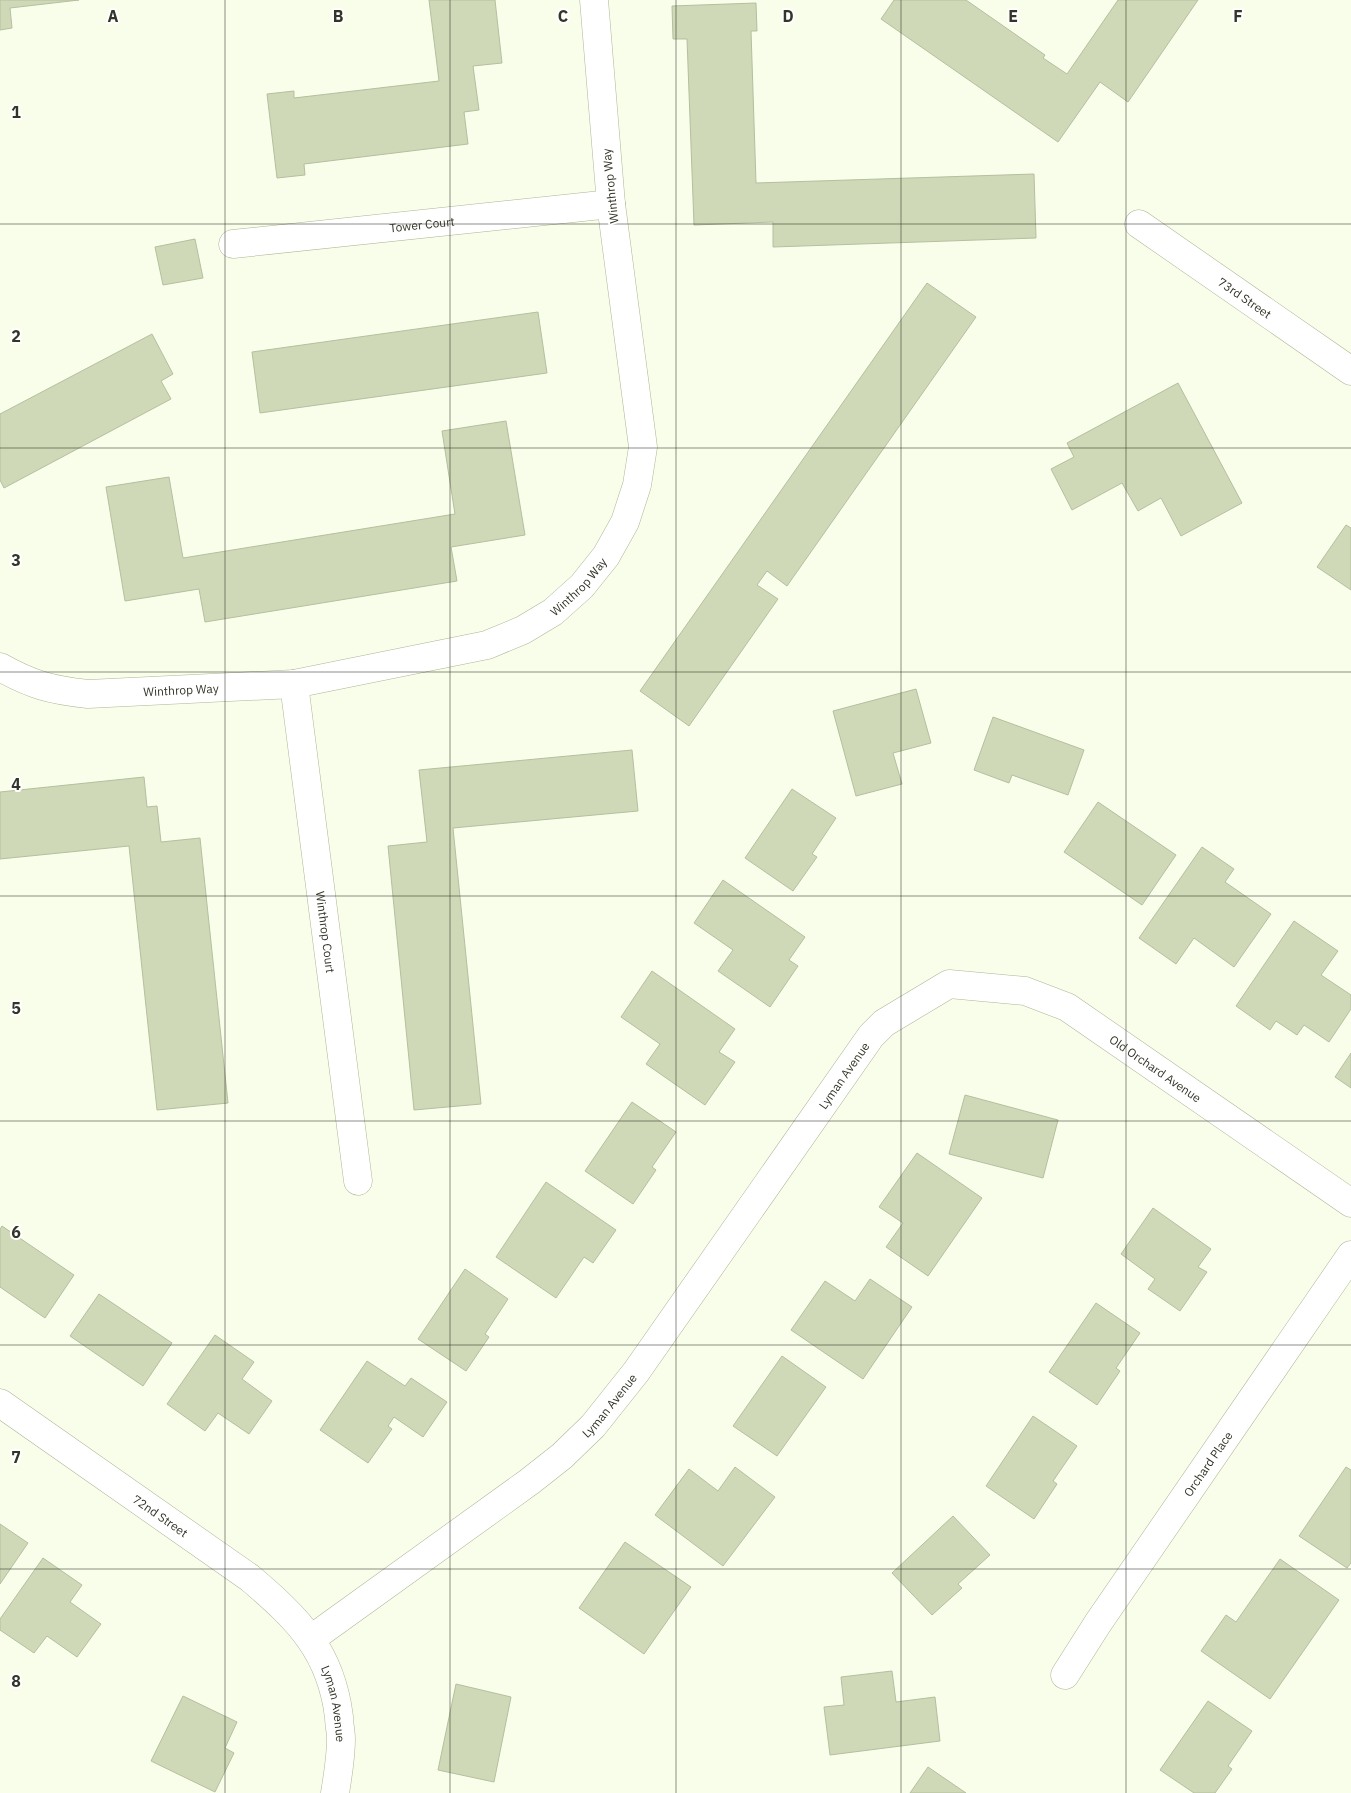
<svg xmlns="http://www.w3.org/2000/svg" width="1351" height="1793" viewBox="0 0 1351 1793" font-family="'IBM Plex Sans',sans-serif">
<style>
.building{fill:#cfd9b7;stroke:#b5bf9e}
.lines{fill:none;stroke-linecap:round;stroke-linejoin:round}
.street-casing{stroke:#adb695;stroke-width:29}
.street{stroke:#fff;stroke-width:28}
.grid{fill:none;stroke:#323528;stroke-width:1;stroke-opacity:0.55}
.labels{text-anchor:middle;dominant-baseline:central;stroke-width:4;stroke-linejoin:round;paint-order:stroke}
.street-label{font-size:12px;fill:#323528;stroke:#fff}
.grid-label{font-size:16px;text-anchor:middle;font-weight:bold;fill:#323528;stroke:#fff;stroke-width:4;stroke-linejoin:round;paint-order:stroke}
</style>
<rect width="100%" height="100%" fill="#f8feea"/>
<!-- building -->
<g class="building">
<path d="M0,0H79L10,8L12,28L0,30Z"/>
<path d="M429,0H495L502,63L473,66L479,110L464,112L468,144L304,164L305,175L277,178L267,94L294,91V98L439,81Z"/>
<path d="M894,0H966L1045,55L1043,58L1067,74L1118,0H1198L1128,102L1100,82L1058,142L881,19Z"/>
<path d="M756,3L757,31H751L756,183L1034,174L1036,238L773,247V222L694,225L687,39H673L672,6Z"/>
<path d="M195,239L203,278L163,285L155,247Z"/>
<path d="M927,283L976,317L787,586L767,571L757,585L778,599L689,726L640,691Z"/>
<path d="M538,312L547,373L260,413L252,352Z"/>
<path d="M152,334L173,374L161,381L171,399L4,488L0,480V414Z"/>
<path d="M1178,383L1242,503L1181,536L1161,498L1138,511L1122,483L1072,510L1051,469L1074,457L1067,443Z"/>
<path d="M506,421L525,535L451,547L457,581L205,622L199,589L125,601L106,487L169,477L183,558L455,514L442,431Z"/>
<path d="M1346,525L1351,528V590L1317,567Z"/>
<path d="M916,689L931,743L893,753L902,784L856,796L833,711Z"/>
<path d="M993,717L1084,750L1068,795L1012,775L1009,783L974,770Z"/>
<path d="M632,750L638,811L453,828L481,1104L414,1110L388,846L427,842L419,770Z"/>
<path d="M144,777L147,807L157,806L161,842L200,838L228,1103L157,1110L129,846L0,859V792Z"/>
<path d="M792,789L836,818L812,854L817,857L793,891L745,858Z"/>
<path d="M1098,802L1176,855L1142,905L1064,852Z"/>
<path d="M1202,847L1234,869L1225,882L1271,914L1234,967L1194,938L1176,964L1139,938Z"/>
<path d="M723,880L805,937L789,960L798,966L770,1007L718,971L733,950L694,923Z"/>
<path d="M1294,921L1338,951L1321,975L1351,995V1009L1329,1042L1304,1025L1297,1035L1276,1021L1270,1030L1236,1006Z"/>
<path d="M652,971L735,1029L719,1052L735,1062L705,1105L646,1064L660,1044L621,1017Z"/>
<path d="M1351,1053V1088L1335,1077Z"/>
<path d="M965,1095L1058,1120L1043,1178L949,1154Z"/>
<path d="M632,1102L676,1132L652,1167L656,1170L633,1204L585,1171Z"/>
<path d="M917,1153L982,1198L928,1276L886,1247L903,1223L879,1207Z"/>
<path d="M546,1182L616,1230L593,1263L584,1257L556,1298L496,1257Z"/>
<path d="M1153,1208L1211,1249L1198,1267L1207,1272L1180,1311L1148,1289L1155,1279L1121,1254Z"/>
<path d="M2,1226L74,1275L45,1318L0,1287V1229Z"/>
<path d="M465,1269L508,1299L485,1334L489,1337L466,1371L418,1339Z"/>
<path d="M870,1279L912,1307L863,1379L791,1330L825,1281L855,1301Z"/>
<path d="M99,1294L172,1343L143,1386L70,1336Z"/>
<path d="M1096,1303L1140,1333L1116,1368L1120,1371L1097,1405L1049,1372Z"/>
<path d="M215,1335L254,1362L242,1379L272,1401L249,1434L218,1413L205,1431L167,1404Z"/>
<path d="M782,1356L826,1387L777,1456L733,1426Z"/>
<path d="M367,1361L405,1386L411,1378L447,1402L423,1437L394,1417L388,1426L392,1429L368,1463L320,1430Z"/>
<path d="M1033,1416L1077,1446L1053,1481L1057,1484L1034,1519L986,1486Z"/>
<path d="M735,1467L775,1497L723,1566L655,1515L689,1469L718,1491Z"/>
<path d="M1346,1467L1351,1470V1563L1347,1568L1299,1536Z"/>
<path d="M953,1516L990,1555L958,1584L962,1588L932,1615L892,1573Z"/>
<path d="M0,1524L28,1543L0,1584Z"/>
<path d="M625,1542L691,1587L644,1654L579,1608Z"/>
<path d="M43,1558L82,1585L70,1602L101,1624L77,1657L47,1636L34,1653L0,1630V1619Z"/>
<path d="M1280,1559L1339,1600L1270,1699L1201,1651L1226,1615L1236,1622Z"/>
<path d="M892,1671L896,1702L935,1697L940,1741L830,1755L824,1707L844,1705L841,1677Z"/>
<path d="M456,1684L511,1697L494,1782L438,1770Z"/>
<path d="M183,1696L237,1722L225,1748L234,1753L215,1792L151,1761Z"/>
<path d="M1208,1701L1252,1731L1228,1766L1232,1769L1215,1793H1194L1160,1770Z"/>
<path d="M928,1767L966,1793H910Z"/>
</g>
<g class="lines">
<defs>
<g id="street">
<path id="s1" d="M1139,224L1351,371"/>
<path id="s2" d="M233,244L611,204"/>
<path id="s3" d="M0,667C32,685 51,690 88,694L294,684L487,645L523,630L553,612L582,586L606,556L625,522L637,485L643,447L611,204L594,0"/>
<path id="s4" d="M294,684L358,1181"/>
<path id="s5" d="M0,1403L250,1578C298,1619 331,1651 339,1717C339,1724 341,1732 341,1739C341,1757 338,1775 335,1793"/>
<path id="s6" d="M311,1639L529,1482L562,1456L593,1426L636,1372L871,1036L884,1023L949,984L1025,991L1067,1007L1351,1203"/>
<path id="s7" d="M1065,1675L1098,1623L1351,1255"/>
</g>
</defs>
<!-- street casing -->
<use href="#street" class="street-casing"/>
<!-- street -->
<use href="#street" class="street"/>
</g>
<!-- grid -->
<path class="grid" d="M225,0V1793M450,0V1793M676,0V1793M901,0V1793M1126,0V1793M0,224H1351M0,448H1351M0,672H1351M0,896H1351M0,1121H1351M0,1345H1351M0,1569H1351"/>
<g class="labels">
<!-- street labels -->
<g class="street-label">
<text transform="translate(610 186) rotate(-96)">Winthrop Way</text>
<text stroke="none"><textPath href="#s2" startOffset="190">Tower Court</textPath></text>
<text stroke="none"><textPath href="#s1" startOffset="129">73rd Street</textPath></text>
<text stroke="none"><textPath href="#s3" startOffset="606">Winthrop Way</textPath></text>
<text stroke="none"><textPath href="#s3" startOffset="186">Winthrop Way</textPath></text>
<text stroke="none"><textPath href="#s4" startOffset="250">Winthrop Court</textPath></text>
<text stroke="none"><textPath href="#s6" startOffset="1156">Old Orchard Avenue</textPath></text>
<text stroke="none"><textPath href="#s6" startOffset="785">Lyman Avenue</textPath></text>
<text stroke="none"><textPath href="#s6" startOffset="380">Lyman Avenue</textPath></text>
<text stroke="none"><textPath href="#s7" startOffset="255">Orchard Place</textPath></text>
<text stroke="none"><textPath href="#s5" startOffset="196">72nd Street</textPath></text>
<text stroke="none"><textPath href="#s5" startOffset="461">Lyman Avenue</textPath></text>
</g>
</g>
<g class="grid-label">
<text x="113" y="22">A</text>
<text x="338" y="22">B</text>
<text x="563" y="22">C</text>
<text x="788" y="22">D</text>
<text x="1013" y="22">E</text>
<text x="1238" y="22">F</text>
<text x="16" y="118">1</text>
<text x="16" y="342">2</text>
<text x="16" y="566">3</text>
<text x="16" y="790">4</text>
<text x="16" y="1014">5</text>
<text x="16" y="1238">6</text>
<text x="16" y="1463">7</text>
<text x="16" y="1687">8</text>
</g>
</svg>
